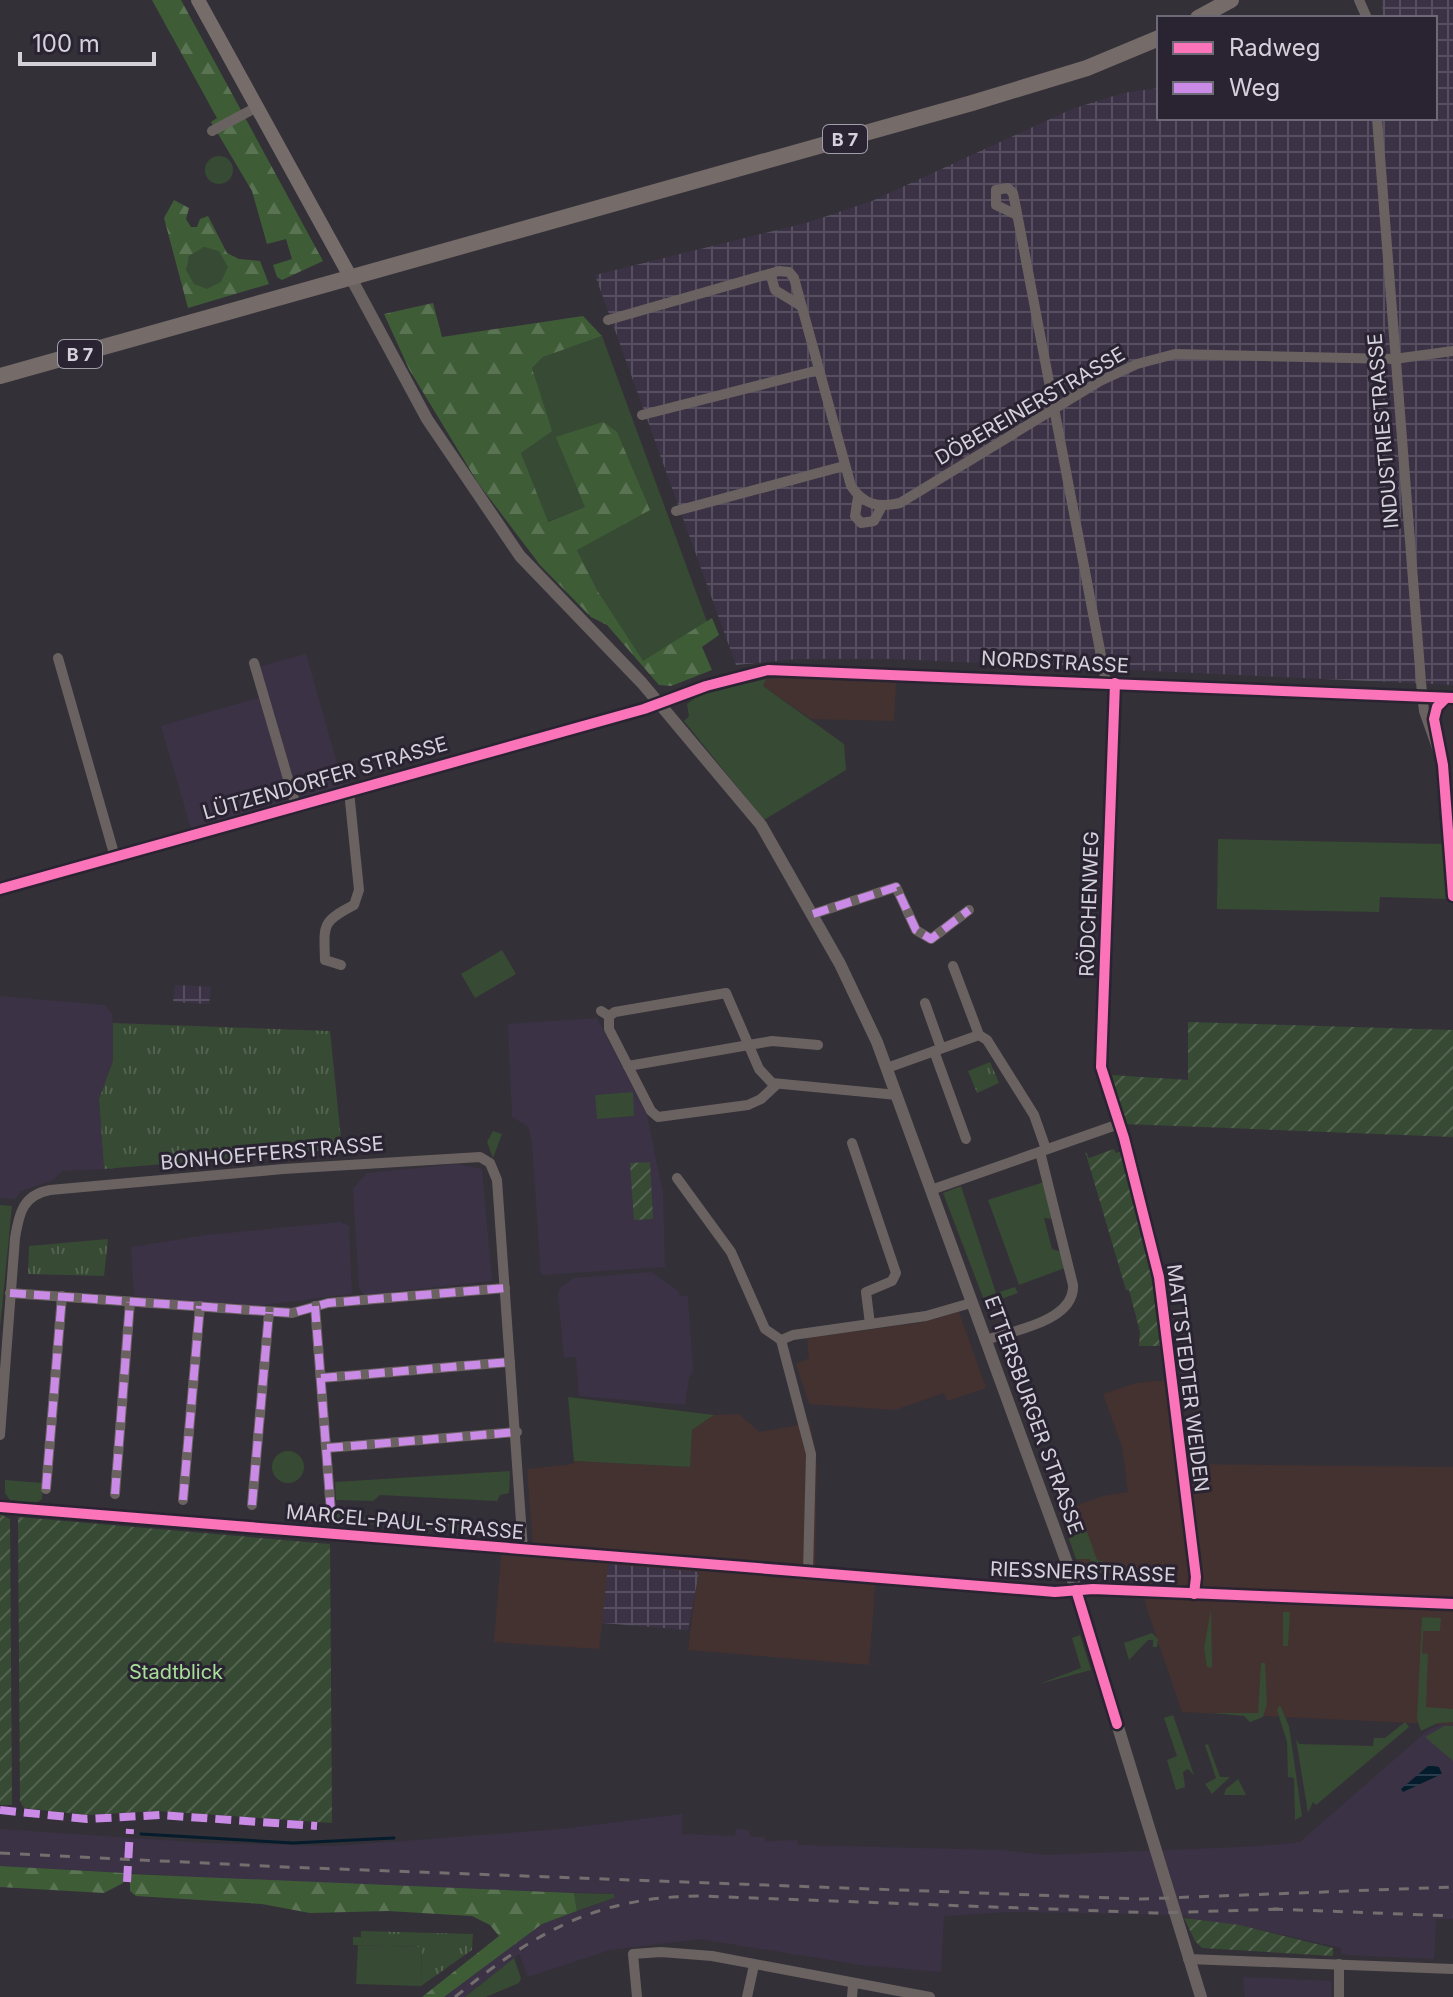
<svg xmlns="http://www.w3.org/2000/svg" width="1453" height="1997" viewBox="0 0 1453 1997" font-family="Inter,sans-serif">
<style>
.commercial{fill:#443230}
.industrial{fill:url(#industrial-grid)}
.built{fill:#3b3245}
.grass{fill:#374a33}
.forest{fill:url(#forest-firs);fill-rule:evenodd}
.park{fill:url(#park-tufts)}
.garden{fill:url(#garden-furrows)}
.water{fill:url(#water-rules)}
.lines{fill:none;stroke-linecap:round;stroke-linejoin:round}
.stream{stroke:#051c2d;stroke-width:3}
.minor{stroke:#6a6260;stroke-width:10}
.tertiary{stroke:#6a6260;stroke-width:12}
.secondary{stroke:#766d6a;stroke-width:14}
.primary{stroke:#756c69;stroke-width:16}
.rail{stroke:#746e6e;stroke-width:3;stroke-dasharray:10 10;stroke-linecap:butt}
.quiet{stroke:#ca8be6;stroke-width:8;stroke-dasharray:16 8;stroke-linecap:butt}
.cycleway-casing{stroke:#2a2332;stroke-width:15}
.cycleway{stroke:#fb73b8;stroke-width:10}
.labels{text-anchor:middle;dominant-baseline:central;stroke-width:6;stroke-linejoin:round;paint-order:stroke}
.shield{fill:#2a2332;stroke:#a29da8;stroke-width:2}
.shield-label{font-size:18px;font-weight:bold;fill:#d5d1db}
.street-label{font-size:20px;fill:#d5d1db;stroke:#2a2332}
.park-label{font-size:20px;fill:#a8e099;stroke:#2a2332}
</style>
<defs>
<pattern id="industrial-grid" width="8" height="8" patternUnits="userSpaceOnUse" patternTransform="scale(2)"><rect width="8" height="8" fill="#3b3245"/><path d="M0 4h8M4 0v8" fill="none" stroke="#564f5f"/></pattern>
<pattern id="forest-firs" width="22" height="20" patternUnits="userSpaceOnUse" patternTransform="scale(2)"><rect width="22" height="20" fill="#3e5d37"/><path d="M5 1l3.5 6h-7zM16 11l3.5 6h-7z" fill="#597353"/></pattern>
<pattern id="park-tufts" width="24" height="20" patternUnits="userSpaceOnUse" patternTransform="scale(2)"><rect width="24" height="20" fill="#374a33"/><path d="M3 7l-1-3M5 7V3M7 7l1-3M15 17l-1-3M17 17v-4M19 17l1-3" fill="none" stroke="#536350"/></pattern>
<pattern id="garden-furrows" width="10" height="10" patternUnits="userSpaceOnUse" patternTransform="scale(2)"><rect width="10" height="10" fill="#374a33"/><path d="M-1 1l2-2M0 10L10 0M9 11l2-2" fill="none" stroke="#536350"/></pattern>
<pattern id="water-rules" width="6" height="5" patternUnits="userSpaceOnUse" patternTransform="scale(2)"><rect width="6" height="5" fill="#051c2d"/><path d="M0 2.5h6" fill="none" stroke="#293c4b"/></pattern>
</defs>
<rect width="100%" height="100%" fill="#343038"/>
<!-- commercial -->
<g class="commercial">
<path d="M798,677L896,682L894,721L811,719L763,686L766,679Z"/>
<path d="M959,1312L986,1388L948,1401L944,1393L895,1410L809,1404L796,1364L809,1358L807,1338L919,1323Z"/>
<path d="M1166,1380L1178,1464L1453,1467V1725L1182,1712L1146,1606L1141,1575L1092,1573L1079,1566L1059,1512L1103,1496L1128,1492L1122,1447L1103,1394L1136,1383Z"/>
<path d="M739,1414L759,1432L810,1423L817,1465L815,1568L876,1576L869,1665L688,1650L698,1572L609,1565L599,1649L494,1642L502,1545L533,1547L527,1469L573,1464L574,1461L690,1467L692,1430L714,1415Z"/>
</g>
<!-- industrial -->
<g class="industrial">
<path d="M1382,0H1453V685L895,659H797L736,665L595,275L806,223L872,201L1072,109L1123,93L1159,88V118H1435V18H1383Z"/>
<path d="M175,985L211,987L209,1004L173,1002Z"/>
<path d="M608,1564L699,1572L688,1630L602,1623Z"/>
</g>
<!-- built -->
<g class="built">
<path d="M306,654L344,788L192,832L161,726L265,696L258,667Z"/>
<path d="M0,996L105,1005L112,1014L114,1033L113,1061L99,1099L104,1169L62,1171L53,1180L21,1191L15,1199L0,1198Z"/>
<path d="M597,1018L647,1115L663,1194L665,1267L541,1275L532,1143L528,1126L512,1117L508,1024Z"/>
<path d="M457,1164L482,1169L492,1281L364,1295L359,1287L353,1189L367,1173Z"/>
<path d="M340,1222L349,1226L352,1294L256,1306L134,1296L131,1247L207,1235Z"/>
<path d="M651,1272L678,1291L680,1296H688L693,1371L689,1377L685,1405L579,1396L576,1357H564L558,1295L560,1288L574,1278Z"/>
<path d="M1442,1724L1453,1725V1919H1436L1434,1959L1349,1955L1341,1954V1948L1240,1925L1200,1922L1183,1915L1010,1912L944,1916L941,1972L861,1965L699,1939L610,1950L528,1977L519,1954L465,1997H444L542,1924L614,1898V1894L319,1884L0,1866V1829L206,1843L334,1846L562,1829L682,1814V1834L735,1836L736,1829L749,1830L750,1837H764L766,1841L797,1840L798,1845L1001,1850L1047,1855L1264,1846L1300,1842L1427,1731Z"/>
<path d="M1243,1977L1331,1981V1997H1245Z"/>
</g>
<!-- grass -->
<g class="grass">
<circle cx="219" cy="170" r="14"/>
<circle cx="207" cy="268" r="21"/>
<path d="M602,336L707,622L643,662L597,590L577,550L585,507L547,522L521,453L551,431L532,368L543,357Z"/>
<path d="M766,679L763,686L844,744L846,770L764,820L684,721L689,716L687,704L699,695Z"/>
<path d="M1218,839L1443,844L1448,899L1380,897L1379,912L1217,909Z"/>
<path d="M502,950L516,974L475,998L461,974Z"/>
<path d="M633,1092L634,1116L597,1119L595,1095Z"/>
<path d="M493,1131L502,1134L493,1158L487,1142Z"/>
<path d="M1044,1182L1053,1219L1044,1218L1052,1249L1061,1252L1065,1268L1019,1285L988,1200Z"/>
<path d="M961,1186L996,1293L1015,1287L1018,1293L993,1302L991,1297L984,1300L943,1193Z"/>
<path d="M0,1205L12,1206L0,1328Z"/>
<path d="M568,1397L714,1415L692,1430L690,1467L574,1461Z"/>
<circle cx="288" cy="1467" r="16"/>
<path d="M510,1471L509,1493L500,1495L497,1501L380,1495L373,1501L336,1500L335,1482Z"/>
<path d="M5,1480L43,1483L42,1499L35,1504L10,1500L5,1493Z"/>
<path d="M346,1509V1516L498,1528L499,1521H503V1530L497,1534L339,1521L336,1515Z"/>
<path d="M1085,1526L1097,1560L1112,1564L1110,1573H1092L1090,1559H1076L1069,1539Z"/>
<path d="M1211,1609L1212,1660V1668L1207,1667L1204,1648Z"/>
<path d="M1283,1612H1290L1288,1646H1283Z"/>
<path d="M1422,1617L1441,1618L1440,1631H1423L1422,1653L1428,1654L1426,1707L1453,1709V1722L1438,1723L1421,1731L1417,1719Z"/>
<path d="M1152,1633L1158,1639L1157,1647H1153V1640H1148L1129,1660L1124,1643Z"/>
<path d="M1080,1635L1091,1670L1039,1684L1081,1668L1072,1638Z"/>
<path d="M1261,1663H1265L1267,1704L1263,1717L1250,1722L1244,1716L1212,1713H1258Z"/>
<path d="M1280,1705L1289,1726L1302,1816L1295,1820L1294,1778L1288,1777L1287,1742L1277,1710Z"/>
<path d="M1173,1715L1194,1775L1188,1769L1183,1772L1185,1787L1176,1790L1167,1760L1177,1756L1164,1718Z"/>
<path d="M1405,1722L1409,1727L1316,1805L1313,1802L1308,1813L1296,1739L1299,1744L1373,1746L1374,1738H1385Z"/>
<path d="M1444,1726H1453V1761L1425,1737Z"/>
<path d="M1208,1744L1220,1777H1230L1212,1794L1205,1784L1216,1778L1205,1745Z"/>
<path d="M1238,1779L1246,1795H1224L1226,1789Z"/>
<path d="M574,1893L614,1894V1898L577,1911Z"/>
<path d="M358,1945L422,1947L421,1986L356,1984Z"/>
<path d="M514,1958L521,1978L519,1983L486,1997H465Z"/>
</g>
<!-- forest -->
<g class="forest">
<path d="M152,0H181L323,261L282,280L277,277L273,265L292,259L286,239L267,244L252,191L211,122L217,118Z"/>
<path d="M174,200L189,208L186,219L191,227H197L200,219L208,216L227,253L239,259L260,261L269,284L188,308L164,218ZM204,247L219,251L228,267L221,282L207,289L194,284L186,270L189,256Z"/>
<path d="M433,303L442,337L583,316L602,336L543,357L532,368L552,431L521,453L548,522L585,507L556,437L603,422L617,432L650,510L577,550L597,590L643,661L712,618L719,635L702,647L712,670L671,686L659,685L607,625L591,617L540,565L478,483L409,369L384,314Z"/>
<path d="M0,1866L124,1873L123,1883L104,1893L0,1887Z"/>
<path d="M130,1874L574,1893L577,1911L542,1924L444,1997H422L499,1936L490,1925L472,1916L388,1911L310,1913L262,1904L136,1896L130,1891Z"/>
</g>
<!-- park -->
<g class="park">
<path d="M113,1023L330,1031L342,1149L104,1169L99,1099L113,1061Z"/>
<path d="M990,1062L999,1083L977,1093L968,1071Z"/>
<path d="M108,1239L104,1276L28,1274L29,1246Z"/>
<path d="M361,1931L473,1934L472,1950L421,1986L422,1947L353,1945V1937H361Z"/>
</g>
<!-- garden -->
<g class="garden">
<path d="M1188,1022L1453,1030V1137L1124,1124L1112,1075L1188,1080Z"/>
<path d="M1114,1149L1116,1153L1123,1151L1153,1274L1162,1346H1139L1140,1332L1129,1290H1126L1085,1151L1089,1158Z"/>
<path d="M650,1162L653,1219L634,1220L630,1163Z"/>
<path d="M0,1514L10,1519L12,1805H0Z"/>
<path d="M18,1517L330,1544L332,1823L159,1811L87,1815L24,1808L20,1801Z"/>
<path d="M1184,1918L1240,1925L1333,1948V1956L1202,1948L1195,1941Z"/>
</g>
<!-- water -->
<path class="water" d="M1429,1765L1439,1767L1442,1774L1403,1792L1401,1789Z"/>
<g class="lines">
<!-- stream -->
<path class="stream" d="M141,1834L293,1843L394,1838"/>
<!-- minor -->
<g class="minor">
<path d="M1359,0L1367,18"/>
<path d="M1377,118L1421,682L1424,711L1443,765L1453,896"/>
<path d="M212,131L257,107"/>
<path d="M1017,215L996,205V190L1008,188L1013,193L1016,208L1106,682"/>
<path d="M771,276L775,290L801,306"/>
<path d="M608,320L779,271L789,272L794,278L851,486C864,505 878,508 900,503L1100,381L1137,364L1175,354L1394,359L1453,351"/>
<path d="M642,415L819,370"/>
<path d="M858,497L855,516L861,523L874,521L882,506"/>
<path d="M676,511L844,466"/>
<path d="M58,658L115,857"/>
<path d="M254,663L296,806"/>
<path d="M1115,683L1101,1067L1124,1138L1159,1277L1196,1577L1194,1594"/>
<path d="M1435,731L1437,707L1446,698"/>
<path d="M0,889L644,709L706,686L768,670L1453,698"/>
<path d="M813,914L896,887L916,930L931,939L969,910"/>
<path d="M341,965L325,960C324,925 321,922 354,905L359,890L349,791"/>
<path d="M953,966L979,1035L987,1040L1034,1115L1046,1149"/>
<path d="M925,1003L941,1048"/>
<path d="M601,1011L609,1016L615,1012L726,993L759,1069L772,1083L897,1095"/>
<path d="M609,1016V1029L651,1111L658,1117L748,1105L761,1099L776,1085"/>
<path d="M934,1051L966,1139"/>
<path d="M628,1066L772,1041L818,1045"/>
<path d="M887,1068L979,1035"/>
<path d="M852,1143L896,1273L892,1281L866,1292L870,1324"/>
<path d="M677,1178L731,1252L765,1329L781,1340"/>
<path d="M931,1190L1119,1124"/>
<path d="M10,1293L292,1313L328,1303L505,1288"/>
<path d="M315,1306L331,1512"/>
<path d="M781,1340L811,1454L808,1572"/>
<path d="M781,1340L793,1335L926,1316L971,1303"/>
<path d="M985,1340C1013,1331 1075,1321 1073,1285L1040,1152"/>
<path d="M321,1378L510,1362"/>
<path d="M0,1435L15,1238C19,1213 23,1195 50,1190L283,1169L480,1157L490,1163L497,1180L523,1550"/>
<path d="M327,1448L517,1432"/>
<path d="M46,1489L62,1296"/>
<path d="M115,1494L130,1302"/>
<path d="M183,1500L200,1306"/>
<path d="M252,1505L269,1312"/>
<path d="M1188,1959L1453,1969"/>
<path d="M1339,1964V1997"/>
<path d="M637,1997L633,1954L661,1952L712,1956L930,1997"/>
<path d="M747,1997L754,1965"/>
<path d="M852,1997L853,1985"/>
</g>
<!-- tertiary -->
<g class="tertiary">
<path d="M351,278L427,419L520,556L642,683L761,825L840,964L877,1042L1071,1574L1201,1997"/>
<path d="M0,1507L1055,1592L1093,1589L1453,1604"/>
</g>
<!-- secondary -->
<path class="secondary" d="M198,0L351,278"/>
<!-- primary -->
<g class="primary">
<path d="M1198,18L1231,0"/>
<path d="M0,376L972,103L1087,68L1159,38"/>
</g>
<!-- rail -->
<g class="rail">
<path d="M0,1853L284,1867L1140,1899L1453,1887"/>
<path d="M1273,1909L1453,1916"/>
<path d="M455,1997C534,1933 595,1897 699,1896L1156,1913L1282,1909"/>
</g>
<!-- quiet -->
<g class="quiet">
<path d="M813,914L896,887L916,930L931,939L969,910"/>
<path d="M10,1293L292,1313L328,1303L505,1288"/>
<path d="M315,1306L331,1512"/>
<path d="M321,1378L510,1362"/>
<path d="M327,1448L517,1432"/>
<path d="M46,1489L62,1296"/>
<path d="M115,1494L130,1302"/>
<path d="M183,1500L200,1306"/>
<path d="M252,1505L269,1312"/>
<path d="M0,1810L87,1819L160,1815L317,1826"/>
<path d="M127,1882L130,1829"/>
</g>
<defs>
<g id="cycleway">
<path d="M1115,683L1101,1067L1124,1138L1159,1277L1196,1577L1194,1594"/>
<path d="M1446,698L1437,707L1434,719L1443,765L1453,896"/>
<path d="M0,889L644,709L706,686L768,670L1453,698"/>
<path d="M0,1507L1055,1592L1093,1589L1453,1604"/>
<path d="M1076,1590L1117,1724"/>
</g>
</defs>
<!-- cycleway casing -->
<use href="#cycleway" class="cycleway-casing"/>
<!-- cycleway -->
<use href="#cycleway" class="cycleway"/>
</g>
<g class="labels">
<!-- shield labels -->
<g class="shield">
<rect x="823" y="125" width="44" height="28" rx="6"/>
<rect x="58" y="340" width="44" height="28" rx="6"/>
</g>
<g class="shield-label">
<text x="845" y="139">B 7</text>
<text x="80" y="354">B 7</text>
</g>
<!-- street labels -->
<g class="street-label">
<text transform="translate(1030 406) rotate(-30)">DÖBEREINERSTRASSE</text>
<text transform="translate(1383 431) rotate(-95)">INDUSTRIESTRASSE</text>
<text transform="translate(1055 662) rotate(3)">NORDSTRASSE</text>
<text transform="translate(325 778) rotate(-16)">LÜTZENDORFER STRASSE</text>
<text transform="translate(1089 904) rotate(-88)">RÖDCHENWEG</text>
<text transform="translate(272 1153) rotate(-5)">BONHOEFFERSTRASSE</text>
<text transform="translate(1188 1378) rotate(83)">MATTSTEDTER WEIDEN</text>
<text transform="translate(1034 1415) rotate(70)">ETTERSBURGER STRASSE</text>
<text transform="translate(405 1522) rotate(5)">MARCEL-PAUL-STRASSE</text>
<text transform="translate(1083 1572) rotate(2)">RIESSNERSTRASSE</text>
</g>
<!-- park labels -->
<g class="park-label">
<text x="176" y="1672">Stadtblick</text>
</g>
</g>
<!-- legend -->
<rect x="1157" y="16" width="280" height="104" fill="#2a2332" stroke="#6e6976" stroke-width="2"/>
<rect x="1173" y="42" width="40" height="12" fill="#fb73b8" stroke="#6e6976" stroke-width="2"/>
<text x="1229" y="56" font-size="24" fill="#d5d1db">Radweg</text>
<rect x="1173" y="82" width="40" height="12" fill="#ca8be6" stroke="#6e6976" stroke-width="2"/>
<text x="1229" y="96" font-size="24" fill="#d5d1db">Weg</text>
<!-- scale -->
<path d="M20 52v12h134v-12" fill="none" stroke="#d5d1db" stroke-width="4"/>
<text x="32" y="52" font-size="24" fill="#d5d1db" stroke="#2a2332" stroke-width="6" paint-order="stroke">100 m</text>
</svg>
